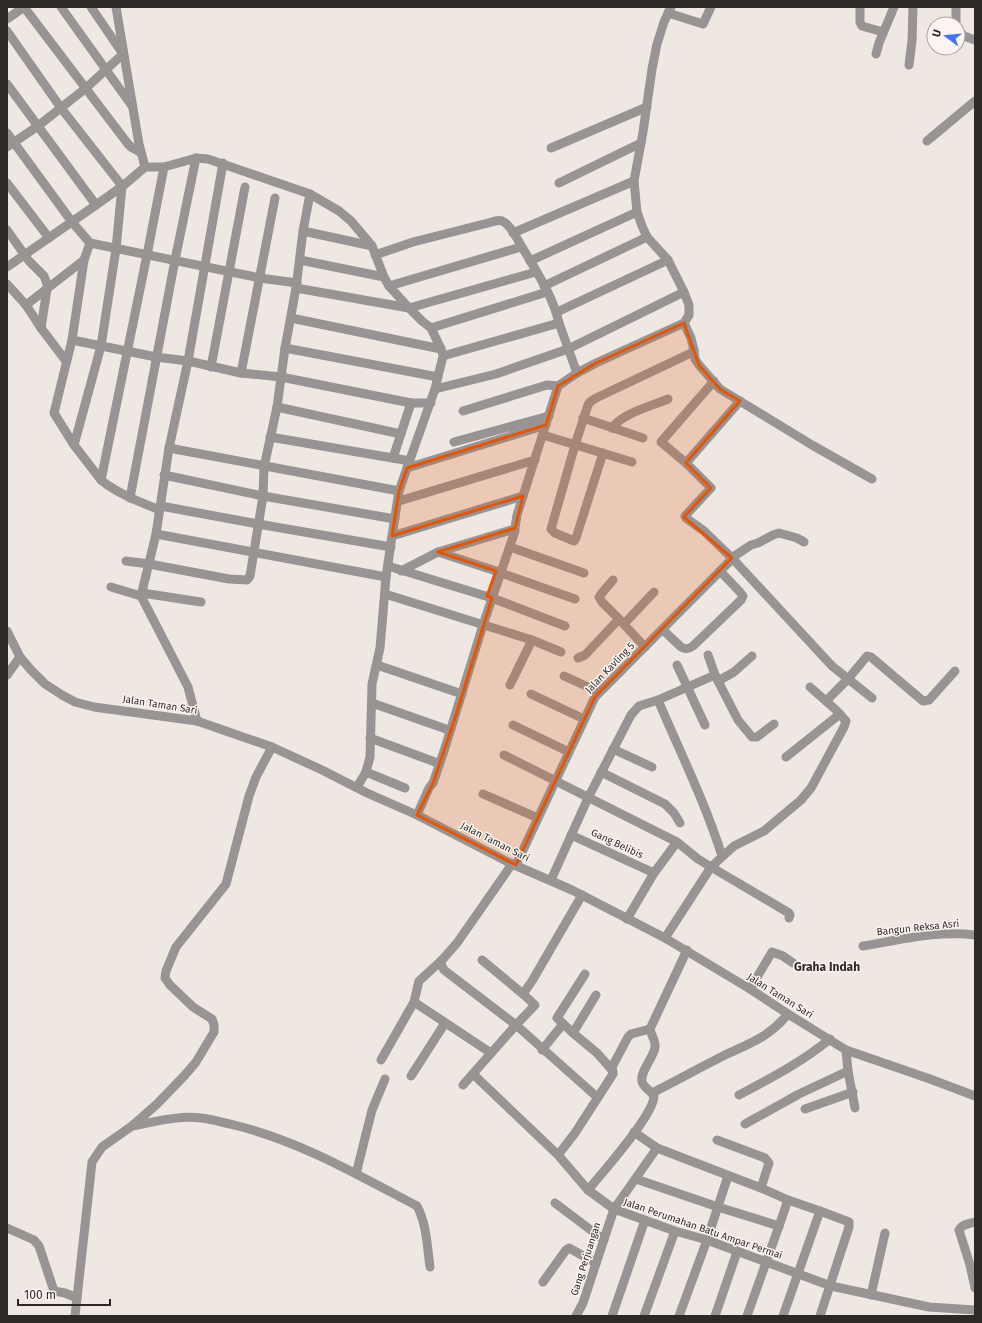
<svg xmlns="http://www.w3.org/2000/svg" width="982" height="1323" viewBox="0 0 982 1323" font-family="'Fira Sans',sans-serif">
<style>
.lines{fill:none;stroke-linecap:round;stroke-linejoin:round}
.minor{stroke:#989493;stroke-width:9}
.marked{fill:#df570d;fill-opacity:0.2;stroke:#df570d;stroke-width:3;stroke-linejoin:round}
.labels{text-anchor:middle;dominant-baseline:central;stroke-width:3;stroke-linejoin:round;paint-order:stroke}
.street-label{font-size:10px;fill:#2c2927;stroke:#fcf4f0}
.quarter-label{font-size:12px;font-weight:bold;fill:#2c2927;stroke:#fcf4f0}
</style>
<rect width="100%" height="100%" fill="#efe7e2"/>
<g class="lines">
<!-- minor -->
<g class="minor">
<path d="M24,7L128,144L131,147L140,152"/>
<path d="M61,7L132,106"/>
<path d="M116,7L139,144L145,167"/>
<path d="M860,7V22L862,26L883,32"/>
<path d="M956,7V24"/>
<path d="M668,13L703,24L711,7"/>
<path d="M7,19L24,7"/>
<path d="M958,30L964,36L975,40"/>
<path d="M7,31L61,108L122,186L116,249L101,346L74,445"/>
<path d="M876,54L879,43L894,7"/>
<path d="M909,65L912,41L913,7"/>
<path d="M7,84L96,205"/>
<path d="M7,133L72,222L90,243L260,278L297,283"/>
<path d="M927,141L975,101"/>
<path d="M7,147L38,126L86,88L123,54L91,7"/>
<path d="M551,148L647,107"/>
<path d="M223,163L188,361L241,373L281,377L411,403H431"/>
<path d="M7,183L49,238"/>
<path d="M559,183L641,143"/>
<path d="M7,230L29,261L44,276L47,284V289L41,328"/>
<path d="M303,231L372,246"/>
<path d="M513,233L634,181"/>
<path d="M90,243L84,260L72,340L54,413L74,445L101,480"/>
<path d="M375,255L413,242L492,222C496,221 500,219 504,222C512,227 517,239 522,247C536,271 553,296 559,323"/>
<path d="M300,260L384,277"/>
<path d="M530,261L637,212"/>
<path d="M7,267L96,205L124,185L145,167H164L196,158L208,159L310,194L339,211L351,221L372,246L384,277L389,286L409,308L422,321L431,328L441,349"/>
<path d="M7,284L26,305L41,328L66,361"/>
<path d="M389,286L521,247"/>
<path d="M544,286L647,237"/>
<path d="M296,288L409,308L536,272"/>
<path d="M26,305L84,260"/>
<path d="M557,312L668,260"/>
<path d="M291,318L441,349L442,352"/>
<path d="M431,328L547,292"/>
<path d="M72,340L156,357L188,361L169,448L156,534L141,596L188,687L197,721"/>
<path d="M285,348L438,377"/>
<path d="M694,350L695,359L699,365L720,389L812,445L872,479"/>
<path d="M211,367L245,187"/>
<path d="M241,373L275,198"/>
<path d="M714,381L661,442L686,463L740,401"/>
<path d="M435,389L496,374L568,349L684,292"/>
<path d="M277,407L401,434"/>
<path d="M463,411L547,385L558,386"/>
<path d="M583,418L643,438"/>
<path d="M612,428C623,413 651,406 668,399"/>
<path d="M543,435L632,462"/>
<path d="M270,437L410,461"/>
<path d="M454,442L549,416"/>
<path d="M169,448L399,491"/>
<path d="M603,453L576,538L574,541L555,533L551,529L575,445L588,405L590,402L596,398L691,353L694,350L691,338L684,323"/>
<path d="M393,458L411,403"/>
<path d="M686,463L711,488L685,516L686,518L704,531L732,558L832,666L872,698"/>
<path d="M407,468L435,389L443,356L559,323L577,373"/>
<path d="M164,475L263,496L395,519"/>
<path d="M130,498L175,260L196,158"/>
<path d="M399,501L535,460"/>
<path d="M161,506L258,524L391,547"/>
<path d="M160,510C140,502 118,494 101,480L147,255L164,167"/>
<path d="M156,534L386,577"/>
<path d="M392,536L523,496"/>
<path d="M510,547L584,573"/>
<path d="M438,552L496,571"/>
<path d="M126,561L149,564L229,579L247,580L250,576L263,496L264,467L277,407L285,348L296,288L303,231L310,194"/>
<path d="M388,566L492,598L565,626"/>
<path d="M401,571L438,552L511,530L515,531"/>
<path d="M501,573L575,599"/>
<path d="M613,580L602,593L599,597L602,602L619,619"/>
<path d="M111,587L141,596"/>
<path d="M142,593L201,602"/>
<path d="M385,594L532,640L561,652"/>
<path d="M624,624L654,592"/>
<path d="M663,630L681,647C686,650 689,649 693,646L741,600L743,596L739,591L720,571"/>
<path d="M7,631L20,657L31,670L45,684L62,695L75,702L94,707L197,721L272,747L322,770L367,793L417,815L512,864L572,890L665,938L750,989L788,1014L846,1050L930,1079L975,1096"/>
<path d="M708,655L715,675"/>
<path d="M578,658L585,655L619,619L645,647"/>
<path d="M377,665L462,694"/>
<path d="M677,665L705,725"/>
<path d="M7,675L20,657"/>
<path d="M564,676L599,692"/>
<path d="M718,681L738,720L752,737H757L774,724"/>
<path d="M510,685L532,640"/>
<path d="M531,694L584,719"/>
<path d="M658,700L715,675L718,681L734,672L752,656"/>
<path d="M826,701L848,679L867,656L871,657L923,701L929,700L955,671"/>
<path d="M372,703L446,729"/>
<path d="M513,725L569,752"/>
<path d="M370,738L435,762"/>
<path d="M613,749L652,767"/>
<path d="M504,755L677,842L698,859L711,867L789,913L790,915L789,918"/>
<path d="M786,757L840,714"/>
<path d="M366,772L405,788"/>
<path d="M601,772L665,804L674,813L680,823"/>
<path d="M357,787L366,772L370,757L372,684L380,648L386,577L392,536L399,491L407,468L546,425"/>
<path d="M483,794L538,818"/>
<path d="M417,815L429,788L433,783L444,751L483,625L514,534L517,515L558,386L577,373L596,363L684,323L689,315V305L684,292L668,260L647,237L642,226L637,212L634,181L643,132L652,69L657,44L664,22L671,7"/>
<path d="M571,835L654,873"/>
<path d="M512,864L457,943L442,960L441,964L444,970L516,1025L535,1005L523,994L532,981L582,895"/>
<path d="M516,865L595,697L736,555L751,545L758,543L773,535L779,533L797,538L804,542"/>
<path d="M551,880L588,798L631,715L639,706L658,700C680,752 705,802 722,856"/>
<path d="M627,919L654,873L677,842"/>
<path d="M665,938L711,867L734,846L764,831L801,800L811,788L844,727L846,721L836,710L810,687"/>
<path d="M863,946C899,940 939,930 975,935"/>
<path d="M482,960L523,994"/>
<path d="M750,989L772,952L783,956L793,963"/>
<path d="M414,1002L491,1053"/>
<path d="M573,1033L596,995"/>
<path d="M542,1050L563,1024"/>
<path d="M846,1050L848,1071L855,1108"/>
<path d="M381,1060L414,1002L419,981L442,960"/>
<path d="M611,1069L628,1037L631,1034L650,1029"/>
<path d="M473,1074L558,1155L588,1190L614,1209L675,1231L707,1240L831,1286L929,1307L975,1310"/>
<path d="M411,1076L445,1023"/>
<path d="M463,1085L516,1025L597,1097"/>
<path d="M652,1093C676,1081 699,1068 723,1056C750,1043 768,1038 788,1014"/>
<path d="M739,1095C771,1078 802,1062 830,1039"/>
<path d="M805,1109L853,1092"/>
<path d="M745,1124L799,1094L848,1071"/>
<path d="M132,1126C154,1122 179,1115 201,1118C212,1119 223,1123 234,1125C300,1141 358,1175 417,1206C427,1225 427,1246 430,1267"/>
<path d="M634,1132L657,1148L761,1188L788,1200L820,1211L849,1222V1227L820,1316"/>
<path d="M717,1140L765,1158L769,1163L761,1188"/>
<path d="M558,1155L575,1133L613,1074V1071L597,1053L573,1033L557,1018L585,974"/>
<path d="M356,1174L372,1110L385,1079"/>
<path d="M636,1179L718,1207L779,1226L747,1316"/>
<path d="M588,1190C602,1173 654,1115 654,1096C651,1091 646,1089 643,1084C637,1074 654,1058 655,1047C656,1041 651,1035 650,1029L687,950"/>
<path d="M555,1203L604,1240"/>
<path d="M975,1222C969,1224 962,1224 959,1230L970,1265L975,1288"/>
<path d="M779,1226L788,1200"/>
<path d="M7,1228L34,1240L39,1246L54,1291L65,1293L77,1298"/>
<path d="M543,1282L566,1250L569,1248L596,1263"/>
<path d="M871,1295L885,1233"/>
<path d="M75,1316L92,1162L102,1147L132,1126L157,1104L185,1075L196,1062L214,1032V1025L212,1019L193,1007L170,985L165,978L166,971L176,947L226,884L249,796L256,777L272,747"/>
<path d="M576,1316L583,1303L614,1209L657,1148"/>
<path d="M612,1316L645,1220"/>
<path d="M644,1316L675,1231"/>
<path d="M679,1316L707,1240L728,1176"/>
<path d="M715,1316L737,1252"/>
<path d="M783,1316L820,1211"/>
</g>
</g>
<!-- marked area -->
<path class="marked" d="M684,323L699,365L720,389L740,401L686,463L711,488L684,517L732,558L595,697L516,865L417,815L433,783L456,715L492,598L487,596L496,571L438,552L515,528L523,496L392,536L399,491L407,468L546,425L558,386L596,363Z"/>
<g class="labels">
<!-- street labels -->
<g class="street-label">
<text transform="translate(610 668) rotate(-46)">Jalan Kavling 5</text>
<text transform="translate(160 705) rotate(9)">Jalan Taman Sari</text>
<text transform="translate(495 842) rotate(27)">Jalan Taman Sari</text>
<text transform="translate(617 844) rotate(25)">Gang Belibis</text>
<text transform="translate(918 928) rotate(-6)">Bangun Reksa Asri</text>
<text transform="translate(780 996) rotate(32)">Jalan Taman Sari</text>
<text transform="translate(703 1229) rotate(19)">Jalan Perumahan Batu Ampar Permai</text>
<text transform="translate(586 1259) rotate(-72)">Gang Perjuangan</text>
</g>
<!-- quarter labels -->
<g class="quarter-label">
<text x="827" y="967">Graha Indah</text>
</g>
</g>
<!-- border -->
<rect width="982" height="1323" fill="none" stroke="#2c2927" stroke-width="16"/>
<!-- north arrow -->
<g transform="translate(946 36) rotate(286)"><circle r="19" fill="#fcf4f0" stroke="#a9a3a0"/>
<path d="M0-3L7 15L0 10L-7 15Z" fill="#4375e6"/>
<text y="-6" font-size="11" font-weight="bold" text-anchor="middle" fill="#2c2927">U</text>
</g>
<!-- scale -->
<path d="M18 1299v6h92v-6" fill="none" stroke="#2c2927" stroke-width="2"/>
<text x="24" y="1299" font-size="12" fill="#2c2927" stroke="#fcf4f0" stroke-width="3" paint-order="stroke">100 m</text>
</svg>
